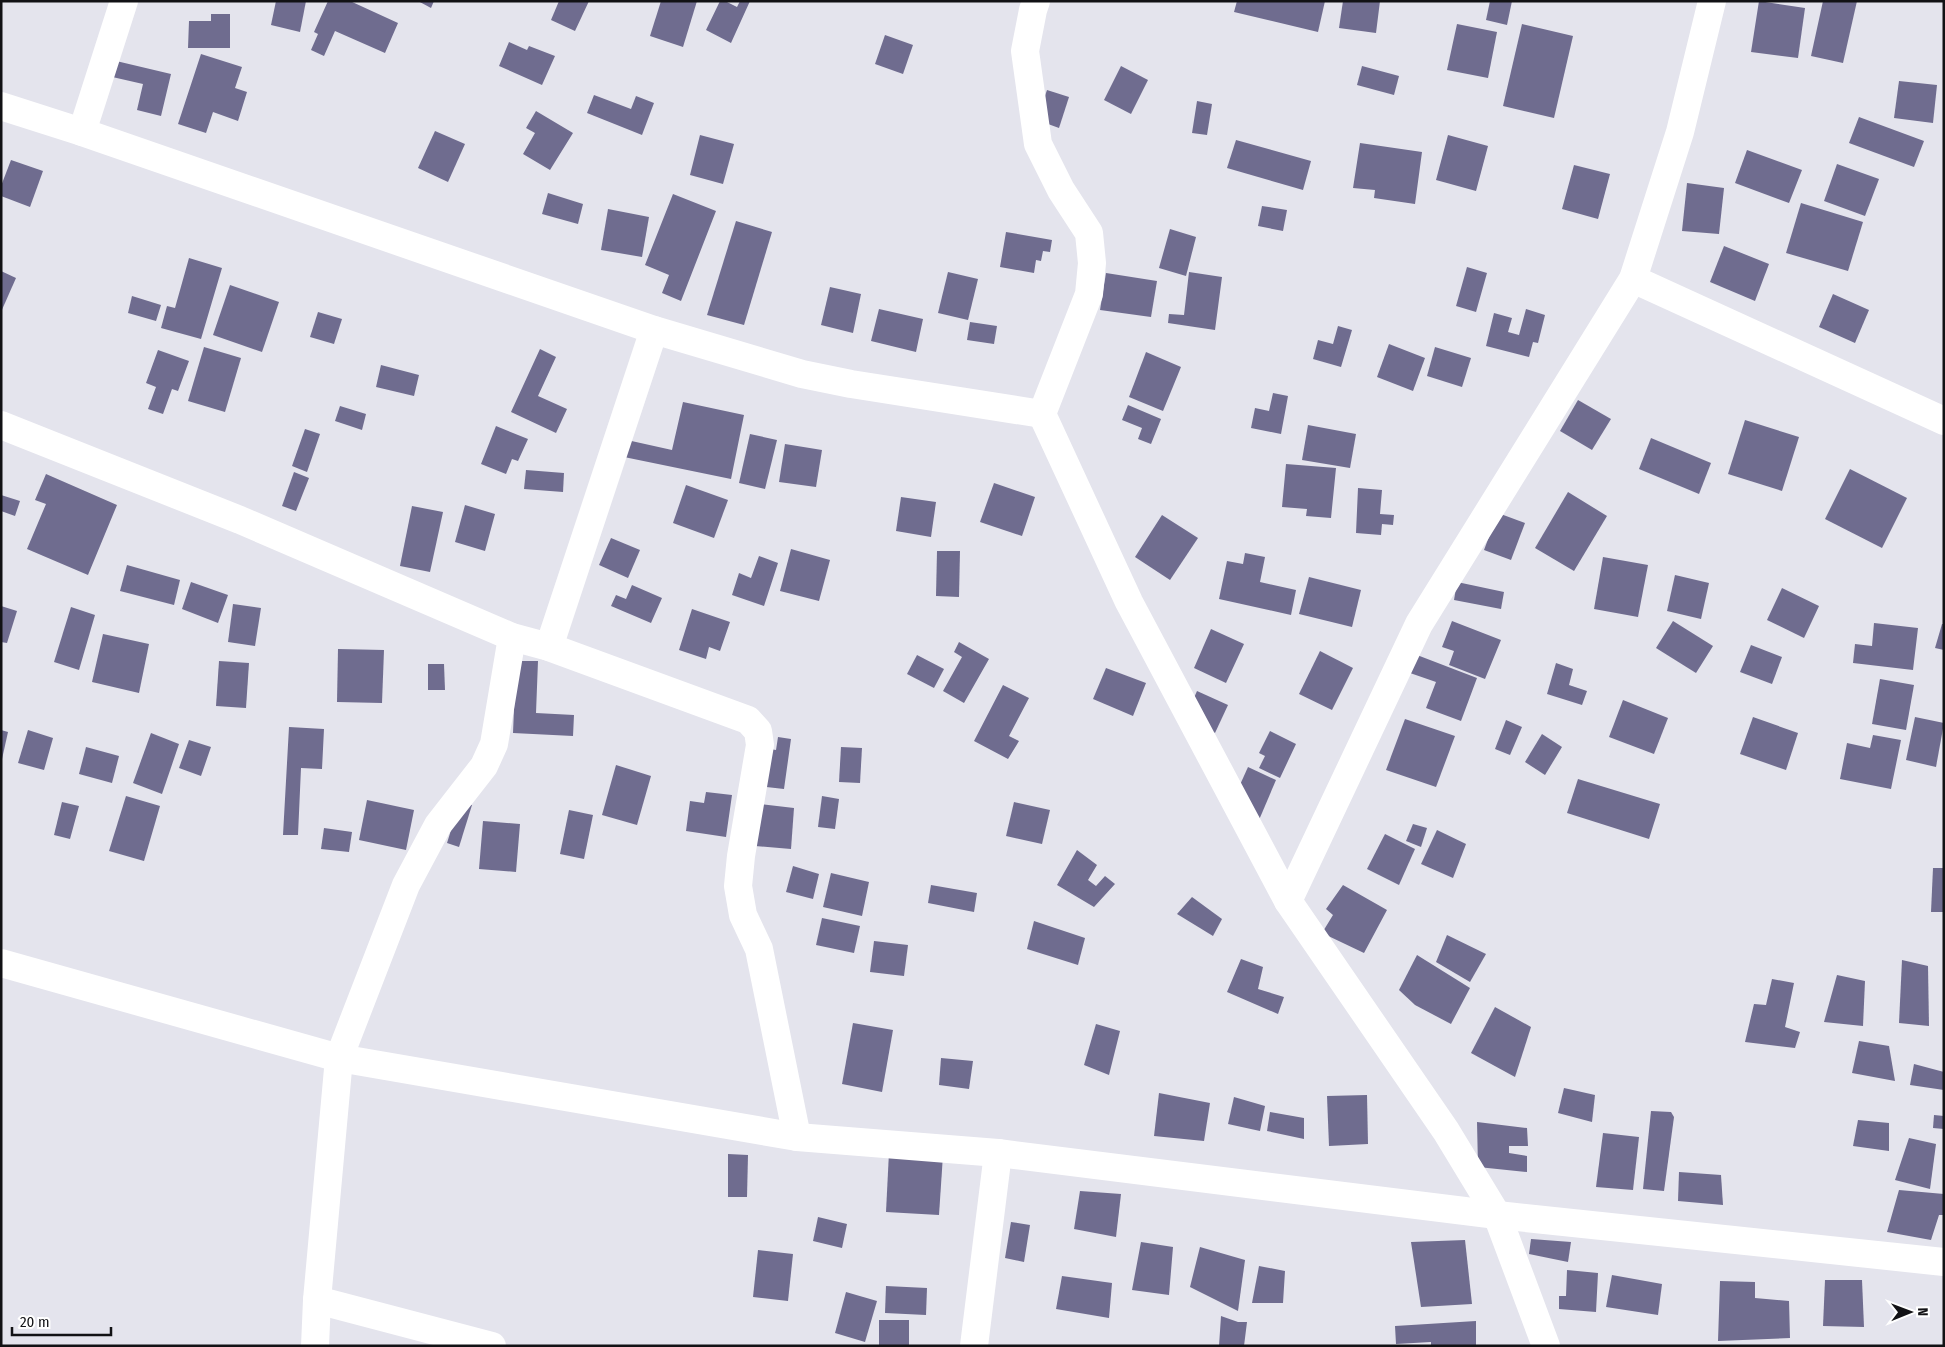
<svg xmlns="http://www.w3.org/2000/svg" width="1945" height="1347" viewBox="0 0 1945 1347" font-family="'Fira Sans Condensed',sans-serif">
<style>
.building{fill:#6f6c8f}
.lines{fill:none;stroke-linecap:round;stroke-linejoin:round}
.street{stroke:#fff;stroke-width:28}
</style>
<rect width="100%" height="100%" fill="#e4e4ed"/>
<!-- building -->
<g class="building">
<path d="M276,1H306L300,32L271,25Z"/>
<path d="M328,1H350L398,23L385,53L335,31L324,56L311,50L318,34L314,32Z"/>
<path d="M418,1H434L431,8Z"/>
<path d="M559,1H589L575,31L551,20Z"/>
<path d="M661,1H697L683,47L650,36Z"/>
<path d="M720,1H725L737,7L740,1H750L731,43L706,30Z"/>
<path d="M1237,1H1325L1318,32L1234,12Z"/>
<path d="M1343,1H1380L1376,33L1339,28Z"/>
<path d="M1490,1H1512L1507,25L1486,20Z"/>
<path d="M1759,1L1805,8L1798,58L1751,52Z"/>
<path d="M1823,1H1857L1843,63L1811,56Z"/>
<path d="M211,14H230V48H188L189,21H211Z"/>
<path d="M1457,24L1497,32L1488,78L1447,70Z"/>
<path d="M1522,24L1573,36L1554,118L1503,106Z"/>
<path d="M885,35L913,45L903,74L875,64Z"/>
<path d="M509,42L527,50L529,46L555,56L542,85L499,66Z"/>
<path d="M201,54L242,67L235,88L247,92L238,121L213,112L206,133L178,124Z"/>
<path d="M112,60L171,74L161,116L137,110L143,84L108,76Z"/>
<path d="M1121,66L1148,80L1131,114L1104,100Z"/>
<path d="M1362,66L1399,76L1394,95L1357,85Z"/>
<path d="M1899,81L1937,85L1933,123L1894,118Z"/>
<path d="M1047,90L1069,97L1059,128L1037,120Z"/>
<path d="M594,95L631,109L636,96L654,103L642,135L587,113Z"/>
<path d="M1197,101L1212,104L1207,135L1192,133Z"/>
<path d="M536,111L573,133L550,170L523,154L535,133L526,128Z"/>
<path d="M1859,117L1924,141L1914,167L1849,143Z"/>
<path d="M435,131L465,144L448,182L418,168Z"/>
<path d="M700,135L734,144L723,184L690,175Z"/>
<path d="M1448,135L1488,146L1476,191L1436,180Z"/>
<path d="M1236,140L1311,161L1303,190L1227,168Z"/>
<path d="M1360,143L1422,152L1415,204L1374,198L1375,190L1353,188Z"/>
<path d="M1747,150L1802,170L1789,203L1735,183Z"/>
<path d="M11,160L43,171L30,207L1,196V186Z"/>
<path d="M1837,164L1879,179L1865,216L1824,201Z"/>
<path d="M1574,165L1610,174L1598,219L1562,209Z"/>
<path d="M1687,183L1724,188L1719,234L1682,231Z"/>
<path d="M548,193L583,204L578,224L542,214Z"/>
<path d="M673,194L716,211L681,301L662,293L669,275L645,265Z"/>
<path d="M1801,203L1863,222L1848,271L1786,253Z"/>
<path d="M1262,206L1287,210L1283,231L1258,226Z"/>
<path d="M608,209L649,217L642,257L601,250Z"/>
<path d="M736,221L772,232L744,325L707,315Z"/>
<path d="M1170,229L1196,237L1186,276L1159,268Z"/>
<path d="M1006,232L1052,240L1050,252L1043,251L1041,261L1036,260L1034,273L1000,267Z"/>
<path d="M1724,246L1769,264L1755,301L1710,282Z"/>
<path d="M189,258L222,268L201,339L161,328L167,306L175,308Z"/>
<path d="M1467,267L1487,273L1476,312L1456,306Z"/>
<path d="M1,271L16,278L1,312Z"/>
<path d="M948,272L978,279L968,320L938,313Z"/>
<path d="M1189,272L1222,277L1215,330L1168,323L1169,314L1184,315Z"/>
<path d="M1106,273L1157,281L1151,317L1100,310Z"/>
<path d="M230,285L279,302L262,352L213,335Z"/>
<path d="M830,287L861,294L853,333L821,325Z"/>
<path d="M1833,294L1869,310L1855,343L1819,327Z"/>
<path d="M132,296L161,305L156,321L128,313Z"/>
<path d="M879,309L923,319L916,352L871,341Z"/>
<path d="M1526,309L1545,315L1538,343L1533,342L1529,357L1486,346L1494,313L1512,318L1508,332L1519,335Z"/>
<path d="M318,312L342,319L334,344L310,337Z"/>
<path d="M970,322L997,326L994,344L967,340Z"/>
<path d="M1338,326L1352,330L1341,367L1313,359L1318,340L1333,344Z"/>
<path d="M1389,344L1425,358L1413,391L1377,377Z"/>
<path d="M204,347L241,358L225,412L188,401Z"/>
<path d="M1435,347L1471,358L1462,387L1427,376Z"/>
<path d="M540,349L556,357L538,396L567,409L556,433L511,412Z"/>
<path d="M158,350L189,361L178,391L172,389L163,414L148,409L156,387L146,383Z"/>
<path d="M1146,352L1181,367L1163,411L1129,397Z"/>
<path d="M381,365L419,375L414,396L376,387Z"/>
<path d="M1273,393L1288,396L1281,434L1251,428L1255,408L1269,411Z"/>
<path d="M1578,400L1611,419L1592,450L1560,431Z"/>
<path d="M683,402L744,415L731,479L624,457L627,440L672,450Z"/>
<path d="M1128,405L1161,419L1151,444L1138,439L1142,428L1122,420Z"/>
<path d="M340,406L366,414L362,430L335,421Z"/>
<path d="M1745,420L1799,437L1782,491L1728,474Z"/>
<path d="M1308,425L1356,434L1350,468L1302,460Z"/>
<path d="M496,426L528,439L518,461L512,459L506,474L481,464Z"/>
<path d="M305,429L320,434L307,472L292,466Z"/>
<path d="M750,434L777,440L765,489L739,483Z"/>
<path d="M1651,438L1711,463L1699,494L1639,469Z"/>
<path d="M785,444L822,450L816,487L779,482Z"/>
<path d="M1286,464L1336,468L1331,518L1306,516L1307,509L1282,507Z"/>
<path d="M1850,469L1907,498L1882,548L1825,519Z"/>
<path d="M526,470L564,473L563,492L524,489Z"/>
<path d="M294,472L309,478L296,511L282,506Z"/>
<path d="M46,474L117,505L88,575L27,549L46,504L35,500Z"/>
<path d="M994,483L1035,497L1022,536L980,522Z"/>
<path d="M686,485L728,500L714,538L673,523Z"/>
<path d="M1358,488L1382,490L1380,514L1394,515L1393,525L1382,524L1381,535L1356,533Z"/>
<path d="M1568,492L1607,516L1574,571L1535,548Z"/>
<path d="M1,495L20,501L15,516L1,511Z"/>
<path d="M901,497L936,502L931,537L896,531Z"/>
<path d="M465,505L495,514L485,551L455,542Z"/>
<path d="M412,506L443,512L430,572L400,566Z"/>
<path d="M1498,513L1525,523L1511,560L1484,550Z"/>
<path d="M1162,515L1198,538L1170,580L1135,557Z"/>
<path d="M611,538L640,550L628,578L599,565Z"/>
<path d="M791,549L830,560L819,601L780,591Z"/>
<path d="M937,551H960L959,597L936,596Z"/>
<path d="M1245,553L1265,557L1260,582L1296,590L1291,615L1219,599L1227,561L1243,564Z"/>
<path d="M759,556L778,563L764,606L732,595L739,573L751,578Z"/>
<path d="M1603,557L1648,565L1638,617L1594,609Z"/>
<path d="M127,565L180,580L174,605L120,591Z"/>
<path d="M1675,575L1709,583L1701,619L1667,611Z"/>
<path d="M1309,577L1361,590L1352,627L1299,614Z"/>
<path d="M191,582L228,595L218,623L182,609Z"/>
<path d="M1457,582L1504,592L1501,609L1454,600Z"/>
<path d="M632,585L662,598L651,623L611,606L616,595L626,599Z"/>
<path d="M1782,588L1819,606L1804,638L1767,620Z"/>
<path d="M233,604L261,608L255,646L228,642Z"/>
<path d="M1,606L17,611L7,643L1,642Z"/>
<path d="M71,607L95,615L79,670L54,662Z"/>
<path d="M692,609L730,622L720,651L709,647L706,659L679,650Z"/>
<path d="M1452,621L1501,640L1485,679L1449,665L1454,651L1442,647Z"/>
<path d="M1673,621L1713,646L1696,673L1656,648Z"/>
<path d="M1874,623L1918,628L1913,670L1853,663L1855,644L1872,646Z"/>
<path d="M1942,624H1944V650L1935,648Z"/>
<path d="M1211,629L1244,644L1226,683L1194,668Z"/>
<path d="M103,634L149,644L139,693L92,682Z"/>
<path d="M959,642L989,659L964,703L943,691L962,657L954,652Z"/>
<path d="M1751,645L1782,657L1772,684L1740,672Z"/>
<path d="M338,649L384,650L382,703L337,702Z"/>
<path d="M1320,651L1353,668L1332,710L1299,694Z"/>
<path d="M917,655L944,669L934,688L907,674Z"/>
<path d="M1417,655L1477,678L1461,721L1426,708L1436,682L1410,673Z"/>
<path d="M219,661L249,663L246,708L216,706Z"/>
<path d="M516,661H538L536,713L574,715L573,736L513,733Z"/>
<path d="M1556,663L1573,669L1569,685L1587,691L1582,705L1547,694Z"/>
<path d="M428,664H444L445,690H428Z"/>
<path d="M1106,668L1146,683L1133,716L1093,699Z"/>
<path d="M1880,679L1914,685L1906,730L1872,724Z"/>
<path d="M1003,685L1029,698L1009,736L1019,741L1008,759L974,741Z"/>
<path d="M1197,691L1228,705L1215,733L1185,718Z"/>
<path d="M1623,700L1668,718L1654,754L1609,737Z"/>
<path d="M1753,717L1798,733L1786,770L1740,754Z"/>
<path d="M1915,717L1944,723L1936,767L1906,760Z"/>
<path d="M1405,719L1455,736L1436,787L1386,770Z"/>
<path d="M1506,720L1522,727L1510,755L1495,749Z"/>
<path d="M289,727L324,729L322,769L301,768L298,835H283Z"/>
<path d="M1,730L8,732L2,759H1Z"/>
<path d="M28,730L53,738L44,770L18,763Z"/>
<path d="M1270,731L1296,744L1280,778L1259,768L1265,756L1259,753Z"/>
<path d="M151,733L179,744L162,794L133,783Z"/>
<path d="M1542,734L1562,747L1545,775L1525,762Z"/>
<path d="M1873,735L1901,740L1891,789L1840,779L1847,743L1870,748Z"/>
<path d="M778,737L791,739L784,789L758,786L764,748L776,750Z"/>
<path d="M189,740L211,747L201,776L179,768Z"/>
<path d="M86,747L119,756L112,783L79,774Z"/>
<path d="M841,747L862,748L860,783L839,782Z"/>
<path d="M616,765L651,776L637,825L602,815Z"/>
<path d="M1248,767L1276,780L1259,820L1230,807Z"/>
<path d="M1578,779L1660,804L1649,839L1567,813Z"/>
<path d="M706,792L732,795L726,837L686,831L690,801L704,803Z"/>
<path d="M126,796L160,806L144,861L109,851Z"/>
<path d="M822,796L839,799L835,829L818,827Z"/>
<path d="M367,800L414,810L406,850L359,840Z"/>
<path d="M460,801L472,805L459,847L447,843Z"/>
<path d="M62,802L79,806L70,839L54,835Z"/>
<path d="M1014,802L1050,810L1042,844L1006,836Z"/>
<path d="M759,804L794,808L791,849L755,846Z"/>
<path d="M569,810L593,815L584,859L560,854Z"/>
<path d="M483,821L520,824L516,872L479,869Z"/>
<path d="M1413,824L1427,828L1421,847L1406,841Z"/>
<path d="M324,828L352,832L349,852L321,849Z"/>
<path d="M1437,830L1466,844L1453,878L1421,864Z"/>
<path d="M1385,834L1415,849L1399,885L1367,869Z"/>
<path d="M1077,850L1097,865L1088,880L1096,886L1105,876L1115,884L1094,907L1057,885Z"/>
<path d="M793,866L819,874L813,899L786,892Z"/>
<path d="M1933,868H1944V912H1931Z"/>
<path d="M831,873L869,882L862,916L823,907Z"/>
<path d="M931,885L977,893L974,912L928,903Z"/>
<path d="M1343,885L1387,910L1364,953L1322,933L1333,915L1326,909Z"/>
<path d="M1192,897L1222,919L1213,936L1177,914Z"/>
<path d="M822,918L860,926L854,953L816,945Z"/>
<path d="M1034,921L1085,938L1078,965L1027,949Z"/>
<path d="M1447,935L1486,954L1470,982L1436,962Z"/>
<path d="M874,941L908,945L904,976L870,972Z"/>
<path d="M1417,955L1470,988L1451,1024L1415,1005L1399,990Z"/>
<path d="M1241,959L1263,967L1258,989L1284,997L1278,1014L1227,992Z"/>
<path d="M1902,960L1928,966L1929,1026L1899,1023Z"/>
<path d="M1837,975L1865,981L1863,1026L1824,1022Z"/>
<path d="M1772,979L1794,983L1785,1027L1800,1032L1795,1048L1745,1042L1754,1004L1766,1005Z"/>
<path d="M1495,1007L1531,1027L1515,1077L1471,1053Z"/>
<path d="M853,1023L893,1030L882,1092L842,1084Z"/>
<path d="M1096,1024L1120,1031L1109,1075L1084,1065Z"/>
<path d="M1859,1041L1889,1046L1895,1081L1852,1073Z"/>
<path d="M941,1058L973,1061L969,1089L939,1085Z"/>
<path d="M1914,1064L1944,1072V1090L1910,1085Z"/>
<path d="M1564,1088L1595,1095L1592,1122L1558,1113Z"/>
<path d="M1159,1093L1210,1103L1204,1141L1154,1136Z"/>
<path d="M1367,1095L1368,1144L1329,1146L1327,1096Z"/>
<path d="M1234,1097L1265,1106L1260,1131L1228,1124Z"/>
<path d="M1651,1111L1671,1112L1674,1117L1664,1191L1643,1189Z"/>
<path d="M1270,1112L1304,1118V1139L1267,1131Z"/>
<path d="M1934,1115L1944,1116V1129L1933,1128Z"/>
<path d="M1858,1120L1889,1123V1151L1853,1146Z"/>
<path d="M1477,1122L1527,1128L1528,1146H1509V1153L1527,1156V1172L1478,1167Z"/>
<path d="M1603,1133L1639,1137L1633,1190L1596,1187Z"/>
<path d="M1909,1138L1936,1144L1930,1189L1895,1180Z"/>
<path d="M889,1152L943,1155L939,1215L886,1212Z"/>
<path d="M728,1154L748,1155L747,1197H728Z"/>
<path d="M1679,1172L1721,1175L1723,1205L1678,1201Z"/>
<path d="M1899,1190L1944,1194V1215H1939L1931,1240L1887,1232Z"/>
<path d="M1080,1191L1121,1194L1116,1237L1074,1229Z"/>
<path d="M818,1217L847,1224L842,1248L813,1241Z"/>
<path d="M1011,1222L1030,1225L1024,1262L1005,1258Z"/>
<path d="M1531,1239L1571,1242L1568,1262L1529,1254Z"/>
<path d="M1465,1240L1472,1304L1421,1307L1411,1242Z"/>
<path d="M1141,1242L1173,1247L1169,1295L1132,1290Z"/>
<path d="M1200,1247L1245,1260L1238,1311L1190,1287Z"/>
<path d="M758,1250L793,1254L788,1301L753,1297Z"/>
<path d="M1259,1266L1285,1271L1283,1303H1252Z"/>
<path d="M1567,1270L1598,1273L1596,1312L1559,1309V1296H1566Z"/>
<path d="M1612,1275L1662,1284L1658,1315L1606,1307Z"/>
<path d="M1062,1276L1112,1283L1109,1318L1056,1309Z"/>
<path d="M1825,1280H1862L1864,1327L1823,1326Z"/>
<path d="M1720,1281L1755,1282V1298L1789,1301L1790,1338L1718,1341Z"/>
<path d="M886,1286L927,1288L926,1315L885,1313Z"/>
<path d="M846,1292L877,1301L865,1342L835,1333Z"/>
<path d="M1221,1316L1238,1322H1247L1244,1346H1219Z"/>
<rect x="879" y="1320" width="30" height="26"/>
<path d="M1476,1321V1346H1431V1342L1396,1344L1395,1326Z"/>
</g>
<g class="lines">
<!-- street -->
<g class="street">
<path d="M1036,1L1033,10L1025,51L1038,144L1061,190L1089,233L1092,263L1089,294L1042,414L1129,602L1288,901L1446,1131L1497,1215L1546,1346"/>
<path d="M1,106L82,132L654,330L802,374L851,384L1042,414"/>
<path d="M82,132L124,1"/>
<path d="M1633,279L1944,421"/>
<path d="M1,425L240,520L512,637L549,647L748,720L758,731L760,745L741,856L738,886L743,915L759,949L797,1137"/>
<path d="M549,647L654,330"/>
<path d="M1288,901L1419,624L1633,279L1680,132L1712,1"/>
<path d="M1,963L339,1058L797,1137L998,1153L1497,1215L1944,1262"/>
<path d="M317,1300L492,1346"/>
<path d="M315,1346L317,1300L339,1058L406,885L438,825L484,766L494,744L512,637"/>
<path d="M974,1346L998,1153"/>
</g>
</g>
<!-- border -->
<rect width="1945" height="1347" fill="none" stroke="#121215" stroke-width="5"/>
<!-- north arrow -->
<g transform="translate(1910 1312) rotate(89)" stroke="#ffffff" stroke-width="4" paint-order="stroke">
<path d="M0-4L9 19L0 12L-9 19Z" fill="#121215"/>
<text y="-8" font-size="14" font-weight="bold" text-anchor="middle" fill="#121215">N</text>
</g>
<!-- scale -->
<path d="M12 1327v8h99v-8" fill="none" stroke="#121215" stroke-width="2.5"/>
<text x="20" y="1327" font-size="15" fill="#121215" stroke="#ffffff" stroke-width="4" paint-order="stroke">20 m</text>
</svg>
